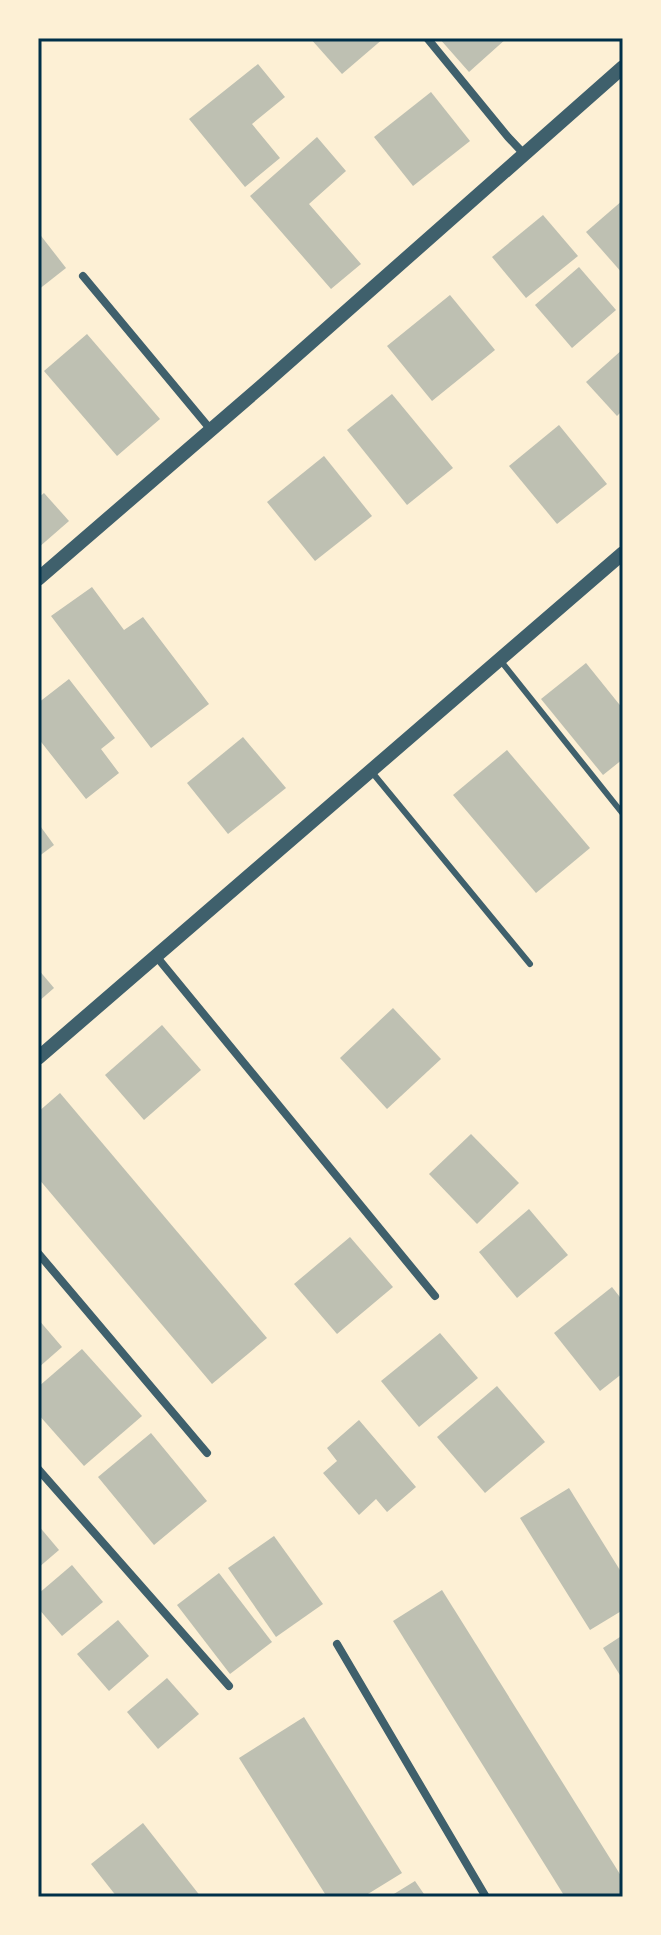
<svg xmlns="http://www.w3.org/2000/svg" width="661" height="1935" viewBox="0 0 661 1935" font-family="Quicksand,sans-serif">
<style>
.building{fill:#bec0b2}
.lines{fill:none;stroke-linecap:round;stroke-linejoin:round}
.service{stroke:#3f606c;stroke-width:6}
.minor{stroke:#3f606c;stroke-width:8}
.tertiary{stroke:#3f606c;stroke-width:14}
.neatline{fill:none;stroke:#003049;stroke-width:3}
</style>
<rect width="100%" height="100%" fill="#fdf0d5"/>
<!-- building -->
<g class="building">
<path d="M310,38H384L342,74Z"/>
<path d="M439,38H507L469,72Z"/>
<path d="M258,64L285,97L252,124L280,158L245,187L189,119Z"/>
<path d="M431,92L470,141L413,186L374,137Z"/>
<path d="M317,137L346,171L309,204L361,264L331,289L250,196Z"/>
<path d="M623,200V274L586,232Z"/>
<path d="M543,215L578,256L526,298L492,257Z"/>
<path d="M38,232L66,268L38,290Z"/>
<path d="M579,267L616,310L572,348L535,305Z"/>
<path d="M450,295L495,350L432,401L387,346Z"/>
<path d="M87,334L160,419L117,456L44,371Z"/>
<path d="M623,349V410L617,416L586,382Z"/>
<path d="M392,394L453,468L407,505L347,430Z"/>
<path d="M559,425L607,484L557,524L509,466Z"/>
<path d="M324,456L372,516L315,561L267,502Z"/>
<path d="M44,493L69,521L38,548V498Z"/>
<path d="M92,587L124,630L143,617L209,704L151,748L51,616Z"/>
<path d="M586,663L623,709V759L603,775L541,699Z"/>
<path d="M69,679L115,738L101,749L119,773L86,799L38,738V703Z"/>
<path d="M243,737L286,788L228,834L187,783Z"/>
<path d="M507,750L590,848L536,893L453,795Z"/>
<path d="M38,823L54,845L38,857Z"/>
<path d="M38,969L54,988L38,1002Z"/>
<path d="M393,1008L441,1059L387,1109L340,1058Z"/>
<path d="M162,1025L201,1070L144,1120L105,1075Z"/>
<path d="M60,1093L267,1338L212,1384L38,1178V1112Z"/>
<path d="M471,1134L519,1183L477,1224L429,1174Z"/>
<path d="M529,1209L568,1255L517,1298L479,1252Z"/>
<path d="M350,1237L393,1287L337,1334L294,1284Z"/>
<path d="M612,1287L623,1301V1373L600,1391L554,1333Z"/>
<path d="M38,1319L62,1347L38,1368Z"/>
<path d="M440,1333L478,1378L419,1427L381,1381Z"/>
<path d="M82,1349L142,1416L84,1466L38,1414V1387Z"/>
<path d="M497,1386L545,1442L485,1493L437,1437Z"/>
<path d="M359,1420L416,1487L387,1512L376,1499L359,1515L323,1473L337,1461L327,1448Z"/>
<path d="M151,1433L207,1501L154,1545L98,1477Z"/>
<path d="M569,1488L623,1575V1610L590,1630L520,1518Z"/>
<path d="M38,1525L59,1550L38,1568Z"/>
<path d="M274,1536L323,1604L276,1637L228,1568Z"/>
<path d="M72,1565L103,1602L62,1636L38,1608V1594Z"/>
<path d="M219,1573L272,1642L230,1674L177,1605Z"/>
<path d="M442,1590L623,1879V1897H565L393,1621Z"/>
<path d="M118,1620L149,1656L109,1691L77,1654Z"/>
<path d="M623,1635V1680L603,1648Z"/>
<path d="M167,1678L199,1714L158,1749L127,1712Z"/>
<path d="M304,1717L402,1873L363,1897H327L239,1758Z"/>
<path d="M143,1823L201,1897H117L91,1864Z"/>
<path d="M415,1881L426,1897H389Z"/>
</g>
<g class="lines">
<!-- service -->
<g class="service">
<path d="M500,660L623,814"/>
<path d="M371,771L530,964"/>
</g>
<!-- minor -->
<g class="minor">
<path d="M427,38L508,137L525,155"/>
<path d="M83,276L211,430"/>
<path d="M156,956L435,1296"/>
<path d="M38,1253L207,1453"/>
<path d="M38,1469L229,1686"/>
<path d="M337,1644L486,1897"/>
</g>
<!-- tertiary -->
<g class="tertiary">
<path d="M38,579L264,384L623,67"/>
<path d="M38,1058L623,553"/>
</g>
</g>
<!-- border -->
<rect width="661" height="1935" fill="none" stroke="#fdf0d5" stroke-width="80"/>
<rect x="40" y="40" width="581" height="1855" class="neatline"/>
</svg>
